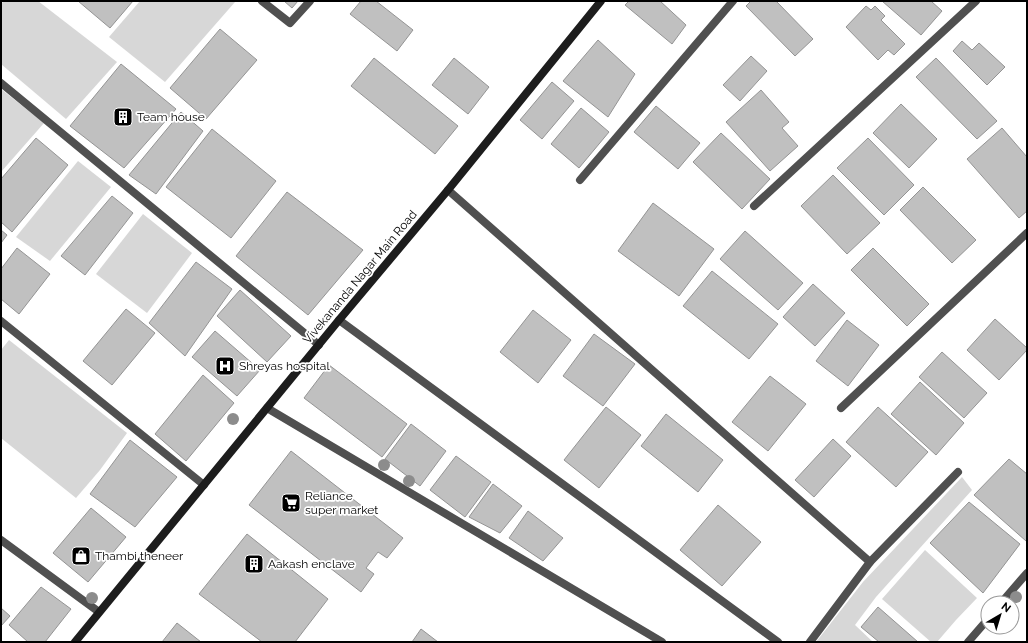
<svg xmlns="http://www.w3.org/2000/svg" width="1028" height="643" viewBox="0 0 1028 643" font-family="Raleway,sans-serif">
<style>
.green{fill:#d7d7d7}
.building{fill:#c0c0c0;stroke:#949494}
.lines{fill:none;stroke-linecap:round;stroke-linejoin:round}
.street{stroke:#505050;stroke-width:8}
.secondary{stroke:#1d1d1d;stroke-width:8}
.tree{fill:#8c8c8c}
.labels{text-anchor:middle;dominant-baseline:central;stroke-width:3.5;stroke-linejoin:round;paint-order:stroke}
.poi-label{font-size:12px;fill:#000;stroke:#fff;text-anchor:start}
.street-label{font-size:12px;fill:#000;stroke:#fff}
</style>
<rect width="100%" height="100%" fill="#fff"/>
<!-- green -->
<g class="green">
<path d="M4,1H38L117,62L66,119L1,64V4Z"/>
<path d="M140,1H234L235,2L165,82L109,37Z"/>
<path d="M1,89L44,123L1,172Z"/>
<path d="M78,161L111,187L50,261L16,237Z"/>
<path d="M143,214L192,253L147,313L96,274Z"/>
<path d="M9,340L127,433L100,470L76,498L1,438V350Z"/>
<path d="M962,477L972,490L876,597L855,625L873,642H816L863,582Z"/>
<path d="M925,550L977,598L956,620L937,642H931L882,599Z"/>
</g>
<!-- building -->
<g class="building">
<path d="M78,1H133L110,28Z"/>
<path d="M284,1H298L292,8Z"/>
<path d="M361,1H376L413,30L397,51L350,14Z"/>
<path d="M629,1H660L686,25L672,44L625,5Z"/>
<path d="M751,1H776L813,39L795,56L746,6Z"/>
<path d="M882,1H931L942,11L921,35Z"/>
<path d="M866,6L871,10L875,6L885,16L881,20L905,44L894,55L888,50L878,60L846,27Z"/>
<path d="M220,29L257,60L206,119L170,88Z"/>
<path d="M598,40L635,74L608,117L563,81Z"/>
<path d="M962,41L972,50L979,43L1005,67L987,85L953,51Z"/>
<path d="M751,56L767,71L740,101L723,85Z"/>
<path d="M374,58L458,126L435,154L351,86Z"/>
<path d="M454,58L489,87L468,114L432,85Z"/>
<path d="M936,58L997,121L977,139L916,77Z"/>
<path d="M121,64L176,109L124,168L70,126Z"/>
<path d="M552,82L574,101L542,139L520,120Z"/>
<path d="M761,90L789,122L782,128L798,146L770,171L726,122Z"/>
<path d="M901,104L937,139L909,168L873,133Z"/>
<path d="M656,106L700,143L678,169L634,132Z"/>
<path d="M581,108L609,132L579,168L551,144Z"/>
<path d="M181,112L203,131L156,194L129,175Z"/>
<path d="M1002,128L1027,157V211L1019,218L967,159Z"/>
<path d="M212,129L276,181L231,238L166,187Z"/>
<path d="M721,133L770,179L742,209L693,162Z"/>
<path d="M36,138L68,165L12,232L1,222V179Z"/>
<path d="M868,138L914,185L884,215L837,168Z"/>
<path d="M833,175L880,223L847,254L801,206Z"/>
<path d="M923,187L976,240L952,263L900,210Z"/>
<path d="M287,192L363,250L308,315L236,256Z"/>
<path d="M112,196L133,213L85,275L61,256Z"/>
<path d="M653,203L714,249L679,296L618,251Z"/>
<path d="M1,230L7,235L1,243Z"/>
<path d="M745,231L803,283L778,310L720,259Z"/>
<path d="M17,248L50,274L19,314L1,299V269Z"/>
<path d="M873,248L929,304L907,326L851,270Z"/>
<path d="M196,262L232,289L185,356L149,323Z"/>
<path d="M712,271L778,324L749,359L683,306Z"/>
<path d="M813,284L845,313L815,346L783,317Z"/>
<path d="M240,290L291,336L267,362L217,316Z"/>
<path d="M126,309L155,333L112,385L83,361Z"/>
<path d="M533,310L571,340L538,383L500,352Z"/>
<path d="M995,319L1027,348V350L999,380L967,350Z"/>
<path d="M847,320L879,345L848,386L816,361Z"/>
<path d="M215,331L260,370L237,396L192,357Z"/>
<path d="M594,334L635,364L603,406L563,376Z"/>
<path d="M942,352L987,393L964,418L919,377Z"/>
<path d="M329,365L407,424L382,457L304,398Z"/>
<path d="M203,375L234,403L186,461L155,434Z"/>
<path d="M770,376L806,404L768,451L732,422Z"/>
<path d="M920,382L964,423L936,455L891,414Z"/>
<path d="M606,407L641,435L599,488L564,460Z"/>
<path d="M878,407L928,452L896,487L846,442Z"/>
<path d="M666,414L723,460L698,492L641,446Z"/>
<path d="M411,424L446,451L420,486L385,459Z"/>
<path d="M833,439L851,456L814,497L795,480Z"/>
<path d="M130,440L177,477L135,527L90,494Z"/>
<path d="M291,451L403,538L387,558L378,552L366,568L374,574L361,592L249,505Z"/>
<path d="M456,456L491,482L465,517L430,490Z"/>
<path d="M1009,459L1027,474V540L1026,541L974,495Z"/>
<path d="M493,484L522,506L500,533L469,517Z"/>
<path d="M969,502L1020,544L983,593L930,543Z"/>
<path d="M718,505L761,542L722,586L680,550Z"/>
<path d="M91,508L126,537L88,582L53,553Z"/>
<path d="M528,511L563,538L543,561L509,538Z"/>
<path d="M247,534L328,599L295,642H262L199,594Z"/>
<path d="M41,587L71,609L45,642H28L9,625Z"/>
<path d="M878,607L918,642H879L861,627Z"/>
<path d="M1,608L10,616L1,626Z"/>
<path d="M177,623L201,642H162Z"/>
<path d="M421,629L438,642H412Z"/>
</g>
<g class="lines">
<!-- street -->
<g class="street">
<path d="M262,1L290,23L310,1"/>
<path d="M1,83L319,345"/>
<path d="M580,180L733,1"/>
<path d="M448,190L870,562"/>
<path d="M754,206L976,1"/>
<path d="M339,320L778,642"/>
<path d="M1,321L204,485"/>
<path d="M267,408L662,642"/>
<path d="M841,408L1027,233"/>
<path d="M1,540L99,612"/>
<path d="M1001,603L1027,573"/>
<path d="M810,642L870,562L958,472"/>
<path d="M968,642L988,619"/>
</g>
<!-- secondary -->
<path class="secondary" d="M75,642L339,320L448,190L601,1"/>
</g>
<!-- trees -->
<g class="tree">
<circle cx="233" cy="419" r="6"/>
<circle cx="384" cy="465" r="6"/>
<circle cx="409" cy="481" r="6"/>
<circle cx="1016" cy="597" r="6"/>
<circle cx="92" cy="598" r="6"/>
</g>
<!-- icons -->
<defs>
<symbol id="building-square" viewBox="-11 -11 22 22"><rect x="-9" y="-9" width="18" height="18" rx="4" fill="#000" stroke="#fff"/><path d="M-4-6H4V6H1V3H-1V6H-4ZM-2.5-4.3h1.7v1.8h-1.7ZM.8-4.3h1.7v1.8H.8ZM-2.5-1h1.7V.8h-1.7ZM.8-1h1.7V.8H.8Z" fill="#fff"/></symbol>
<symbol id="hospital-square" viewBox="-11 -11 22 22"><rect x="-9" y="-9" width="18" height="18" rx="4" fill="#000" stroke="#fff"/><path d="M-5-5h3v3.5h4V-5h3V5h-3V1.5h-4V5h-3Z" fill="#fff"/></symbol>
<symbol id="supermarket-square" viewBox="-11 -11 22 22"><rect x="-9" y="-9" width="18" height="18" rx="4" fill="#000" stroke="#fff"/><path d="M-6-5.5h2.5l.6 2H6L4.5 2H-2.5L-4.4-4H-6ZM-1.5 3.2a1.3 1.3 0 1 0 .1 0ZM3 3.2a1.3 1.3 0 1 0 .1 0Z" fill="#fff"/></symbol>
<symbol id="shop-square" viewBox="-11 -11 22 22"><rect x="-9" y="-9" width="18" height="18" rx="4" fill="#000" stroke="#fff"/><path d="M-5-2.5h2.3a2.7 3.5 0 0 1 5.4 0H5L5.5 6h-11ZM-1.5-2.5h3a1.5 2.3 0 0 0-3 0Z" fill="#fff"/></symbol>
</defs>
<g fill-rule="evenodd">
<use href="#building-square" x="112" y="106" width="22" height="22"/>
<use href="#hospital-square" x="214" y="355" width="22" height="22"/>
<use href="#supermarket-square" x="280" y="492" width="22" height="22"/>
<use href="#shop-square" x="70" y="545" width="22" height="22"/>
<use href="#building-square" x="243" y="553" width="22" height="22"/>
</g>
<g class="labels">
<!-- poi labels -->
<g class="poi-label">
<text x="137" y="117">Team house</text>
<text x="239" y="366">Shreyas hospital</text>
<text x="305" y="496">Reliance<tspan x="305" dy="14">super market</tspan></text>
<text x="95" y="556">Thambi theneer</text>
<text x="268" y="564">Aakash enclave</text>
</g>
<!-- street labels -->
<g class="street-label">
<text transform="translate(360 277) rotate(-50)">Vivekananda Nagar Main Road</text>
</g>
</g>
<!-- border -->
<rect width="1028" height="643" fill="none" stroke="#000000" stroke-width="4"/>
<!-- north arrow -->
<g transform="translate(1000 615) rotate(38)"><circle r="19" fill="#ffffff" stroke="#999999"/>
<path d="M0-3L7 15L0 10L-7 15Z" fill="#000000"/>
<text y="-6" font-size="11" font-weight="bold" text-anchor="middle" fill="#000000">N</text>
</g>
</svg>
